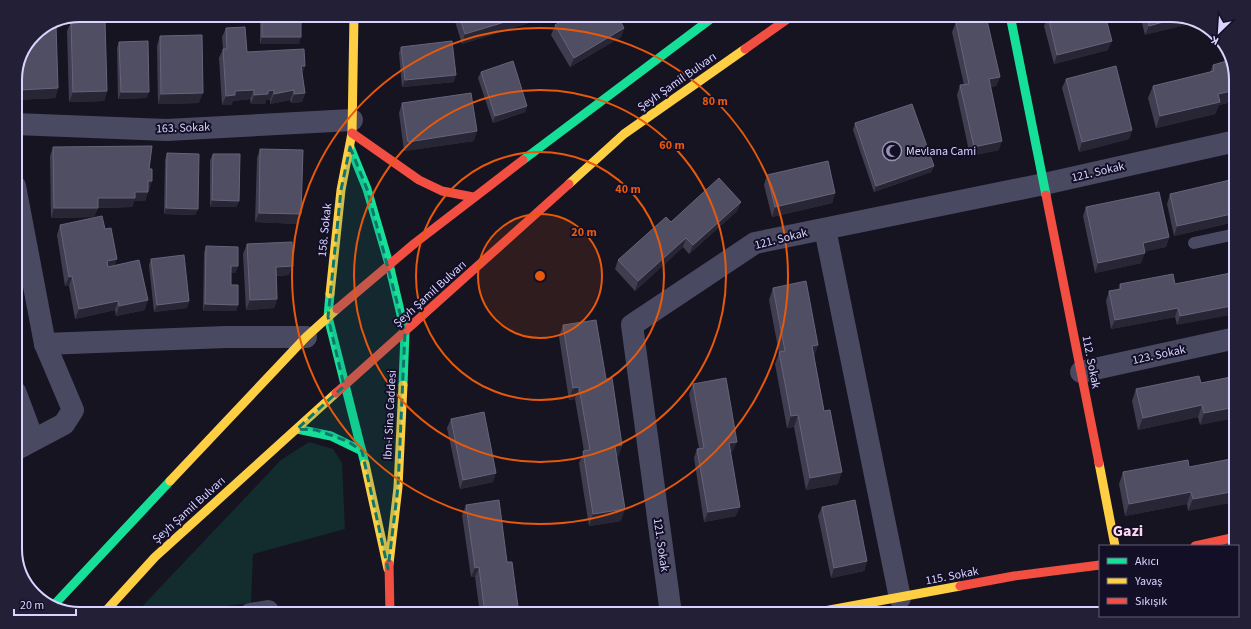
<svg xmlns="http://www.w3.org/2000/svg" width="1251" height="629" viewBox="0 0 1251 629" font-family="'Source Sans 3',sans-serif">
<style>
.green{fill:#132c2d}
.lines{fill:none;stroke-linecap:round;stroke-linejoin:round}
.lane{stroke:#4a4962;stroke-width:12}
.street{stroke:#4a4962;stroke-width:22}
.fast{stroke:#16e098;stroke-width:9}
.slow{stroke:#ffcf43;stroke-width:9}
.jam{stroke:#f24e42;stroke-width:9}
.wall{fill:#403d50}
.shaded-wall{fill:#282635}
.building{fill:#504e63;stroke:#66637b}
.marked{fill:#0f766e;fill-opacity:0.2;stroke:#0f766e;stroke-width:3;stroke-dasharray:8 5;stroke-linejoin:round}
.ring{fill:none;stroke:#e8590c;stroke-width:2}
.labels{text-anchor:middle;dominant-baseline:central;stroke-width:4;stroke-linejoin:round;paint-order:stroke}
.street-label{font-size:12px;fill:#d9d4ff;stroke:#130f26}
.poi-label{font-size:12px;fill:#d9d4ff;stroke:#130f26;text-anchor:start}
.district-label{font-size:16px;font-weight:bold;fill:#ffd6f0;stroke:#130f26}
.rim{fill:none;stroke:#d9d4ff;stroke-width:2}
.centre{fill:#e8590c;stroke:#130f26;stroke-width:2}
.ring-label{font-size:12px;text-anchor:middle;font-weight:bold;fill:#e8590c;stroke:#130f26;stroke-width:4;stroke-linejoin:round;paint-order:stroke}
</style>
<rect width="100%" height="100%" fill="#161421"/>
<!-- green -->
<path class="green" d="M309,442L333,449L342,463L345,529L253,554L251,603L162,614H135L281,460Z"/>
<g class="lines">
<!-- lane -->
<path class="lane" d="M1194,243L1236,234"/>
<!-- street -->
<g class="street">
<path d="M15,124L167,130L352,120"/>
<path d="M15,186L45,344L73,410L64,424L15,450"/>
<path d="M825,229L900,598"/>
<path d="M45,344L226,337H306"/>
<path d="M1081,372L1236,338"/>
<path d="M15,391L33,439"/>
<path d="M250,614L268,611L269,614"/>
<path d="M671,614L632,325L755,243L1044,184L1236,141"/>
</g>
<!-- fast -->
<g class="fast">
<path d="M1010,15L1046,195"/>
<path d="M350,147L367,189L389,264L405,332L403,385"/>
<path d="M523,160L716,15"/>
<path d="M330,294L328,317L365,464"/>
<path d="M297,429L331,436L362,451"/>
<path d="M52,607L170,481"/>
</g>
<!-- slow -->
<g class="slow">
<path d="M569,184L624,134L745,49"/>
<path d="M330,294L341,190L352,133L354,15"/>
<path d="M1099,463L1115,546"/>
<path d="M365,464L388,569"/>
<path d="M170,481L306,337L337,309"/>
<path d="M389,564L398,487L403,385"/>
<path d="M103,614L155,557L336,393"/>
<path d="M808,614L960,586"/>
</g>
<!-- jam -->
<g class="jam">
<path d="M745,49L793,15"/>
<path d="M352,133L419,180L442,191L473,197"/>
<path d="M1046,195L1099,463"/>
<path d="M337,309L415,243L523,160"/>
<path d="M336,393L569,184"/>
<path d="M1195,546L1236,537"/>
<path d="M389,564L390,614"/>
<path d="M960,586L1014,576L1100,565"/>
</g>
</g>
<!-- wall -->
<g class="wall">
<path d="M260,15H301L299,44H260Z"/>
<path d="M453,15H546L545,18L462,44Z"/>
<path d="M1140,15H1170L1145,35Z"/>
<path d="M1048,16L1108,50L1054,64L1044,26Z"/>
<path d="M71,22L107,91L104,101L69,102L67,31Z"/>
<path d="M956,22L1000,77L996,86L990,87L999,150L970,156L957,95L960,85H964L952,32Z"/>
<path d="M555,25L624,28L621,37L570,67L551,35Z"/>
<path d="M226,28L247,52L305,66L302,74L305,93L302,102L291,103L290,100L270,104V100H266L265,104H251L250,99L233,101L231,105H222L219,58L223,49L222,37Z"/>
<path d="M34,34L58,88L55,98L15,100V76Z"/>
<path d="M160,36L199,103L158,104L157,46Z"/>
<path d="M119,42L147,98L118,99L117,48Z"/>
<path d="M401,47L454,82L402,87L399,53Z"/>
<path d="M1213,65L1236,76V101L1219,105L1215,114L1156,128L1148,98L1153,86L1210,72Z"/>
<path d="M481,72L527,106L525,112L493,123L478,78Z"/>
<path d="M1066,79L1132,130L1129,139L1079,152L1062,88Z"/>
<path d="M402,103L474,141L404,151L399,113Z"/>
<path d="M855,123L934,166L931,172L874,192L853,130Z"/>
<path d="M53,147L149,169V191H148L145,201H134L132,207L98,208L94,217L51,218L50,156Z"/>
<path d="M260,149L298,224L255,222L257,158Z"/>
<path d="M167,153L198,209L195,215L164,214L165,160Z"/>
<path d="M213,154L237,207H210V160Z"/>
<path d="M1235,173H1236V197L1233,180Z"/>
<path d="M767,175L835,193L832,203L772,217L764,185Z"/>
<path d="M1170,194L1234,222L1174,236L1167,204Z"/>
<path d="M741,202L737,211L689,254L683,247L635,291L615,269L618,260L671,222Z"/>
<path d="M1086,207L1169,237L1166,247L1144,251L1141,263L1095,273L1083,216Z"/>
<path d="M60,225L105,229L115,266L145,310L116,316L115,310L75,319L69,286H65L57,235Z"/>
<path d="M247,244L289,275L276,276L277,299L274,308L246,310L243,254Z"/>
<path d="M206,246L238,266L235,273H231V285L238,305L236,311H203L204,253Z"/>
<path d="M151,259L189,301L187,308L154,312L149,265Z"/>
<path d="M1236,272L1177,325L1175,317L1111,329L1106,301L1109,291L1118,290L1120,284H1175Z"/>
<path d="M773,288L818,345L814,355L838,484L806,490L794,427L787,428L775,364L779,353L769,300Z"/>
<path d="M563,325L606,379L622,445L618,457H616L621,521L589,526L579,463L584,451L575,399L569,400L559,337Z"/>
<path d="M1236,376L1200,425L1198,417L1138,430L1132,401L1136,389L1201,383Z"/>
<path d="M693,384L733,451L730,452L736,516L704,522L694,458L697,449L699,448L689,394Z"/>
<path d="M451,419L493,482L460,489L447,428Z"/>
<path d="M1236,458L1188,511L1187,504L1125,516L1119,484L1123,472L1189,467Z"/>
<path d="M466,505L519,614H480L475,577H471L462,515Z"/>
<path d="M822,507L867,561L864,571L831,578L818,516Z"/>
</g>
<!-- shaded-wall -->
<g class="shaded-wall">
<path d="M411,15H427L410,18Z"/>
<path d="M528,15H546L545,18L462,44L465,34Z"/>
<path d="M1181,17L1199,22L1145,35L1149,26Z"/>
<path d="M624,28L621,37L570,67L574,58Z"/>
<path d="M262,37H301L299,44H260Z"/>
<path d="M1112,41L1108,50L1054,64L1057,55Z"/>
<path d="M301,66H305L301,76Z"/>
<path d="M456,75L454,82L402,87L405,80Z"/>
<path d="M1000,77L996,86L985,88L989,79Z"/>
<path d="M58,88L55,98L15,100L19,90Z"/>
<path d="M254,90L250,99L233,101L231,105H222L226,96L235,91Z"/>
<path d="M274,90L270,100H266L265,104H251L254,95L268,91Z"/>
<path d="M294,90L290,100L270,104L274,94Z"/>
<path d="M1236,90V101L1219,105L1215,114L1156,128L1160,116L1218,94Z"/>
<path d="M107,91L104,101L69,102L73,92Z"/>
<path d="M121,92H149L147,98L118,99Z"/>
<path d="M203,93L199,103L158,104L161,94Z"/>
<path d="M305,93L302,102L291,103L294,94Z"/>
<path d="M527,106L525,112L493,123L495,116Z"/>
<path d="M1132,130L1129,139L1079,152L1082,142Z"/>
<path d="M477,131L474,141L404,151L408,142Z"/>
<path d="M1002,141L999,150L970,156L974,147Z"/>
<path d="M934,166L931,172L874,192L876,186Z"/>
<path d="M148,181H152L149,191H144Z"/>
<path d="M135,192H148L145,201H134L132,207L94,208L98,198Z"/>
<path d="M835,193L832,203L772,217L775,207Z"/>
<path d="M212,200L239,201L237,207H210Z"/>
<path d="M741,202L737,211L689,254L693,245Z"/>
<path d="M54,208H98L94,217L51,218Z"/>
<path d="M166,208L198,209L195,215L164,214Z"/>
<path d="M259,213L301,214L298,224L255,222Z"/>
<path d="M1236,213V217L1234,222L1174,236L1177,226Z"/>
<path d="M1169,237L1166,247L1139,253L1143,243Z"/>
<path d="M686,238L683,247L635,291L638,281Z"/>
<path d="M1145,253L1141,263L1095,273L1098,263Z"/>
<path d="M117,259L114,268L104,270L107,261Z"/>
<path d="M231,266H238L235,273H228Z"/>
<path d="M293,266L289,275L272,276L276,267Z"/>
<path d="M72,276L69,286H65L69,277Z"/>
<path d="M277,299L274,308L246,310L250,300Z"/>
<path d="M148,300L145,310L116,316L119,306Z"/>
<path d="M118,301L115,310L75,319L79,309Z"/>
<path d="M189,301L187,308L154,312L157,305Z"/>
<path d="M205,304L238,305L236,311H203Z"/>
<path d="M1236,305V314L1177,325L1180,316Z"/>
<path d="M1178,308L1175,317L1111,329L1115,320Z"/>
<path d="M818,345L814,357L812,346Z"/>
<path d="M579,387L575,399L569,400L573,388Z"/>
<path d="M1202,405L1198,417L1138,430L1143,418Z"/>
<path d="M1236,407V418L1200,425L1204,413Z"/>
<path d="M798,415L794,427L787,428L791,416Z"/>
<path d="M737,442L733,451L725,452L729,443Z"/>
<path d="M622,445L618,457L610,458L615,446Z"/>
<path d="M842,472L838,484L806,490L810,478Z"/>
<path d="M496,473L493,482L460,489L463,480Z"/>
<path d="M1236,491V502L1188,511L1193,499Z"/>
<path d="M1191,492L1187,504L1125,516L1129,504Z"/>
<path d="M740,507L736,516L704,522L708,512Z"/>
<path d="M625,509L621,521L589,526L593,514Z"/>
<path d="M867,561L864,571L831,578L834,568Z"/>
<path d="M479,567L475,577H471L475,568Z"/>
</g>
<!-- building -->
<g class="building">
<rect x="262" y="15" width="39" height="22"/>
<path d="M459,15H528L465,34Z"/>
<path d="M572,15H617L624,28L574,58L555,25Z"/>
<path d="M1053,15H1105L1112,41L1057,55L1048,16Z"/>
<path d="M1146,15H1170L1181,17L1149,26Z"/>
<path d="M986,16L1000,77L989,79L1002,141L974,147L960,85L969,84L956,22Z"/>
<path d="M105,21L107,91L73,92L71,22Z"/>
<path d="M56,25L58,88L19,90L18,71L34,34Z"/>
<path d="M245,27L247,52L304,49L305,66H301L305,93L294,94V90L274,94V90L268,91V94L254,95V90L235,91V95L226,96L223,49H227L226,28Z"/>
<path d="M202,35L203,93L161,94L160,36Z"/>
<path d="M148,41L149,92H121L119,42Z"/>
<path d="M452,41L456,75L405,80L401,47Z"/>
<path d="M1230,60L1236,76V90L1218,94L1220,102L1160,116L1153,86L1214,71L1213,65Z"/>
<path d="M513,61L527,106L495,116L481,72Z"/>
<path d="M1116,66L1132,130L1082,142L1066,79Z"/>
<path d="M471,93L477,131L408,142L402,103Z"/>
<path d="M912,104L934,166L876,186L855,123Z"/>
<path d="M152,146L149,169H152V181H148V192H135V198H98V208H54L53,147Z"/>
<path d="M260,149L303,150L301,214L259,213Z"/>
<path d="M167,153L199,154L198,209L166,208Z"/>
<path d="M213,154H240L239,201L212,200Z"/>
<path d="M828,161L835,193L775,207L767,175Z"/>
<path d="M719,178L741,202L693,245L686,238L638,281L618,260L666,217L671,222Z"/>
<path d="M1230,180L1236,205V213L1177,226L1170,194Z"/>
<path d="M1159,192L1169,237L1143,243L1145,253L1098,263L1086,207Z"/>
<path d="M102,216L105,229L111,228L117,259L107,261L108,267L139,260L148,300L119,306L118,301L79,309L72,276L69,277L60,225Z"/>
<path d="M292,242L293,266L276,267L277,299L250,300L247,244Z"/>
<path d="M206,246L238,247V266H231V285H238V305L205,304Z"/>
<path d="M184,255L189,301L157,305L151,259Z"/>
<path d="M1236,272V305L1180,316L1178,308L1115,320L1109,291L1121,289L1120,284L1173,274L1175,284Z"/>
<path d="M806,281L818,345L812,346L824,411L830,410L842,472L810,478L798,415L791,416L779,352L785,351L773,288Z"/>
<path d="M596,320L606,379L612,378L622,445L615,446L625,509L593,514L583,451L590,450L579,387L573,388L563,325Z"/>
<path d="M1199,376L1201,383L1236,376V407L1204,413L1202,405L1143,418L1136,389Z"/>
<path d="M726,378L737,442L729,443L740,507L708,512L697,449L704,448L693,384Z"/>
<path d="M484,412L496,473L463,480L451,419Z"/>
<path d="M1236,458V491L1193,499L1191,492L1129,504L1123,472L1188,460L1189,467Z"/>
<path d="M499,500L507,562H512L519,614H485L479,567L475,568L466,505Z"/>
<path d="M855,500L867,561L834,568L822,507Z"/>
</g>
<!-- marked area -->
<path class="marked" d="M350,147L367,189L405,332L398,487L388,569L362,451L347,441L316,430L297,429L344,386L328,317L341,190Z"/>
<!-- distance rings -->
<circle cx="540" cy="276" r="62" fill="#e8590c" fill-opacity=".12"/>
<g class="ring">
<circle cx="540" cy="276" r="62"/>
<circle cx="540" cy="276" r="124"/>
<circle cx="540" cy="276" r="186"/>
<circle cx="540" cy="276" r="248"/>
</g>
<!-- icons -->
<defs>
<symbol id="mosque-ring" viewBox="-11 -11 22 22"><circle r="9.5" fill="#130f26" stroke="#9591b1" stroke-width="1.5"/><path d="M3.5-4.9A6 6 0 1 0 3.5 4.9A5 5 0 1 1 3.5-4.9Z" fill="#9591b1"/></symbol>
</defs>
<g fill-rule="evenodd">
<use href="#mosque-ring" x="881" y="140" width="22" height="22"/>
</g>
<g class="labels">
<!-- street labels -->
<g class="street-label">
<text transform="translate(677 82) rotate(-35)">Şeyh Şamil Bulvarı</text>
<text transform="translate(183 128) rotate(-2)">163. Sokak</text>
<text transform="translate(1098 172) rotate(-13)">121. Sokak</text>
<text transform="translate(325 230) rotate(-84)">158. Sokak</text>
<text transform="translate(781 239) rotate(-14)">121. Sokak</text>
<text transform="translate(430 294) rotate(-42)">Şeyh Şamil Bulvarı</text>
<text transform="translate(1159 355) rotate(-12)">123. Sokak</text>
<text transform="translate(1091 362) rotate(79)">112. Sokak</text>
<text transform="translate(390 415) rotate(-87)">Ibn-i Sina Caddesi</text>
<text transform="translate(189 510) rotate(-42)">Şeyh Şamil Bulvarı</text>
<text transform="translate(661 545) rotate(82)">121. Sokak</text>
<text transform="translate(952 576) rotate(-11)">115. Sokak</text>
</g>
<!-- poi labels -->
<g class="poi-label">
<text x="906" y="151">Mevlana Cami</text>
</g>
<!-- district labels -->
<g class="district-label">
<text x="1128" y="531">Gazi</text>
</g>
</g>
<!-- crop -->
<path d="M0 0H1251V629H0ZM80 22H1171A58 58 0 0 1 1229 80V549A58 58 0 0 1 1171 607H80A58 58 0 0 1 22 549V80A58 58 0 0 1 80 22Z" fill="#231f37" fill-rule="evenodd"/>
<path class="rim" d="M80 22H1171A58 58 0 0 1 1229 80V549A58 58 0 0 1 1171 607H80A58 58 0 0 1 22 549V80A58 58 0 0 1 80 22Z"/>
<circle cx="540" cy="276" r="6" class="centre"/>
<g class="ring-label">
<text x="715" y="105">80 m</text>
<text x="672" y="149">60 m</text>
<text x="628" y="193">40 m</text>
<text x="584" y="236">20 m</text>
</g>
<!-- legend -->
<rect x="1099" y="545" width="140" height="72" fill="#130f26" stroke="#625e7d"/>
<rect x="1107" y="558" width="20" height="6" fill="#16e098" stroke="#625e7d"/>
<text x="1135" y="565" font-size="12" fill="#d9d4ff">Akıcı</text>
<rect x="1107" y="578" width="20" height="6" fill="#ffcf43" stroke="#625e7d"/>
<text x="1135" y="585" font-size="12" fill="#d9d4ff">Yavaş</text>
<rect x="1107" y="598" width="20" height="6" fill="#f24e42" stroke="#625e7d"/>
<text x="1135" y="605" font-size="12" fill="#d9d4ff">Sıkışık</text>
<!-- north arrow -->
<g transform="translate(1219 32) rotate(205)" stroke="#130f26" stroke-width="3" paint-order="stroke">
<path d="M0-3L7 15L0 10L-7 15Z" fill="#d9d4ff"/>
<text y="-6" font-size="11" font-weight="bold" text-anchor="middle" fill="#d9d4ff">K</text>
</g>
<!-- scale -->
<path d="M14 609v6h62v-6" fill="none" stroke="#d9d4ff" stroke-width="2"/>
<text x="20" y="609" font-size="12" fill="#d9d4ff" stroke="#130f26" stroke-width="3" paint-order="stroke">20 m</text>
</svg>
